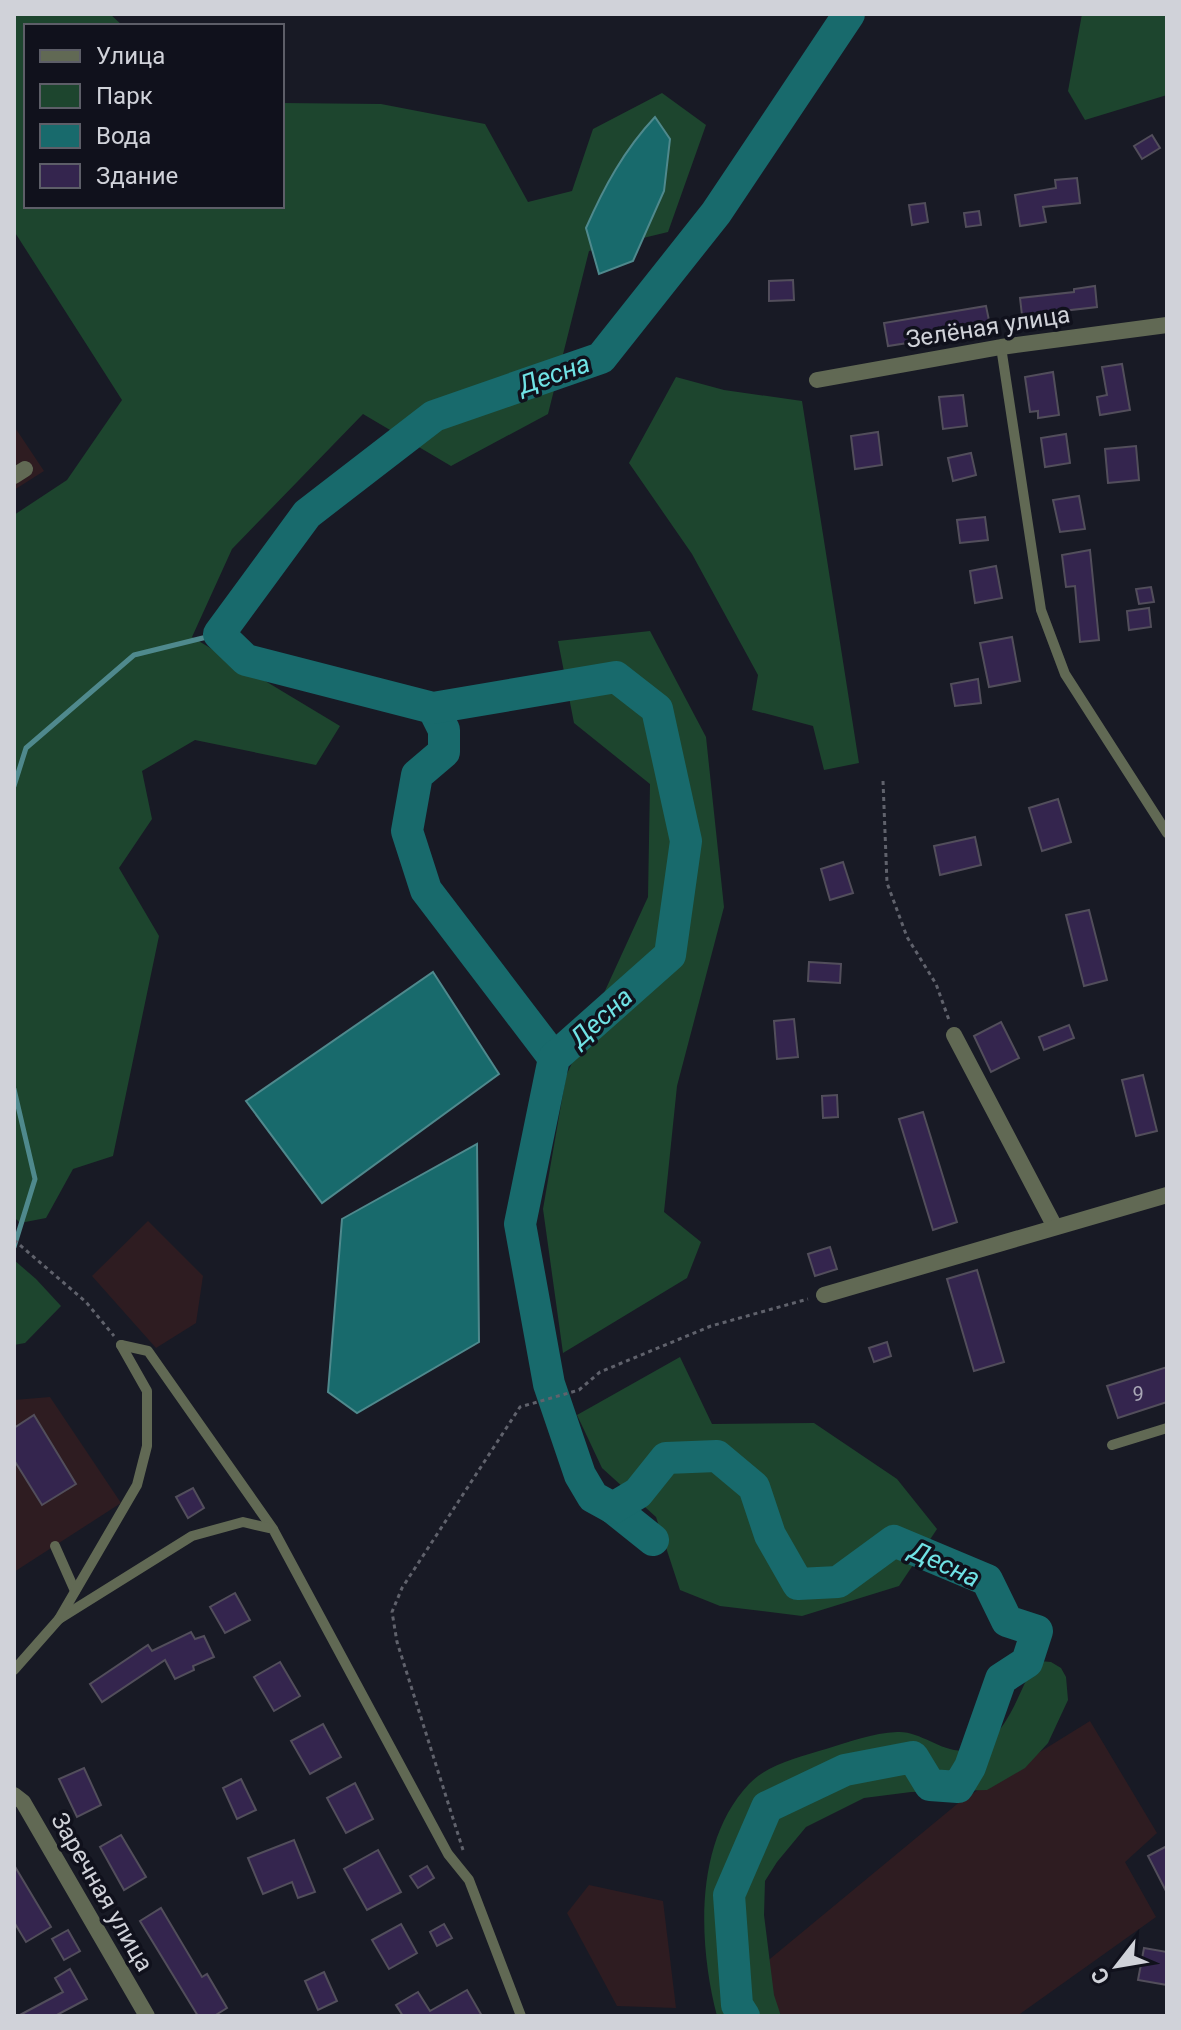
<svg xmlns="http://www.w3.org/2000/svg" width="1181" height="2030" viewBox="0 0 1181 2030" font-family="Roboto,sans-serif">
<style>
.industrial{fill:#2e1c21}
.green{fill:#1d452e}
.water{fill:#186a6c;stroke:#4f898d;stroke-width:2}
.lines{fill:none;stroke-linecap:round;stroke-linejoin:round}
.stream{stroke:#4f898d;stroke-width:5}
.river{stroke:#186a6c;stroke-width:32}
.building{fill:#34254e;stroke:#524e5b;stroke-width:2}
.path{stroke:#60626c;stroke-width:3;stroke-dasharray:4 4;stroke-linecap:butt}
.service{stroke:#616954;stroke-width:10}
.minor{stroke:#616954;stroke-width:16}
.labels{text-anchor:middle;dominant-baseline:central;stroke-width:7;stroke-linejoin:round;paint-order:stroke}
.number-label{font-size:20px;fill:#a9a7b6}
.street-label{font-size:24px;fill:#d0d2d9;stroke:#10111c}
.water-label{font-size:26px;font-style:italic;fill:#70e2e5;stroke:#10111c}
</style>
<rect width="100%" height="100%" fill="#181a25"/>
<!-- industrial -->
<g class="industrial">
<path d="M14,426L44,471L14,490Z"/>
<path d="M148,1221L203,1276L196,1323L156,1348L92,1276Z"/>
<path d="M50,1397L121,1503L14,1572V1400Z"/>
<path d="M1090,1721L1157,1833L1125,1862L1156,1917L1017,2016H782L753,1973L962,1800Z"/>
<path d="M589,1885L663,1901L676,2008L617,2006L567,1913Z"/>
</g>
<!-- green -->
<g class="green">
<path d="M14,14H110L123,26H26V206H282V103L381,104L485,124L528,202L572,191L593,129L662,93L706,125L668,232L589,251L548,414L451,466L363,414L232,549L192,637L340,726L316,765L195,740L142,771L152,819L119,868L159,936L113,1156L73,1169L46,1218L20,1223L14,1217V515L67,480L122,400L14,231Z"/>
<path d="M1082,14H1167V95L1085,120L1068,91Z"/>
<path d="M676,377L724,390L802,401L859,763L824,770L813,726L752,710L758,675L692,554L629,463Z"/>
<path d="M650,631L706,737L724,907L677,1086L664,1212L701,1242L687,1278L563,1353L543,1209L566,1076L648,897L650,784L574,723L558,641Z"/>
<path d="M14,1260L36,1279L61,1306L25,1343L14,1345Z"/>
<path d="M680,1357L712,1424L814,1423L897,1479L937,1529L899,1586L802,1616L720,1606L680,1590L656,1517L602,1468L577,1415Z"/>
<path d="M1040,1661L1051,1662L1061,1668L1066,1677L1068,1700L1048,1743L1025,1768L987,1790L911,1792L864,1798L806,1827L777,1862L765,1881L764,1915L774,1995L781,2016H717C698,1943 694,1842 749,1784C768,1764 800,1757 826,1749C849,1742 873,1733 897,1732C924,1730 948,1761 979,1747C1006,1735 1019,1693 1032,1668Z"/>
</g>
<!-- water -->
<g class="water">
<path d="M655,117L670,139L664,191L633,261L599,274L586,228C604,187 624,150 655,117Z"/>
<path d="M433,972L499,1074L322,1203L246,1101Z"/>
<path d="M477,1144L479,1342L357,1413L328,1392L342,1219Z"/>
</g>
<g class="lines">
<!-- stream -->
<g class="stream">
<path d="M14,786L26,748L134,655L219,634"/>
<path d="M14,1089L35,1179L14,1247"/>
</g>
<!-- river -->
<g class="river">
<path d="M433,708L444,730V752L417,775L407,831L426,890L554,1058"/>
<path d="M613,1508L653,1540"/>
<path d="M744,2016L737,2005L729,1895L767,1807L845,1770L913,1757L930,1785L958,1787L970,1767L1001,1679L1027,1662L1037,1631L1007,1621L987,1580L894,1541L838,1582L798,1584L770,1535L754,1487L717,1456L666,1458L638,1493L613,1508L593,1497L580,1475L549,1384L520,1224L554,1058L670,955L686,841L657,709L616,677L433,708L246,660L219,634L307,514L434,416L601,358L716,213L849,14"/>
</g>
</g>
<!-- building -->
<g class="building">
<path d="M1152,135L1160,148L1142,159L1134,146Z"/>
<path d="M1077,178L1080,203L1043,207L1046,222L1020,226L1015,195L1056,188L1055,180Z"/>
<path d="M925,203L928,222L912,225L909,205Z"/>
<path d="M979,211L981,225L966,227L964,213Z"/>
<path d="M793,280L794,300L769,301V281Z"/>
<path d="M1095,286L1097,307L1054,312L1055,320L1023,324L1020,298L1074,292V289Z"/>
<path d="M986,306L991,330L888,346L884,323Z"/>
<path d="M1122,364L1130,410L1100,415L1097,397L1107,395L1102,367Z"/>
<path d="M1053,372L1059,415L1038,418V411L1030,412L1025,377Z"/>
<path d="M963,395L967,426L943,429L939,397Z"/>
<path d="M878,432L882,465L855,469L851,436Z"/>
<path d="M1066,434L1070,463L1045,467L1041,438Z"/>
<path d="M1136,446L1139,480L1108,483L1105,449Z"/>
<path d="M971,453L976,475L953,481L948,458Z"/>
<path d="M1079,496L1085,529L1060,532L1053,500Z"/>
<path d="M985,517L988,540L960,543L957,520Z"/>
<path d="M1090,550L1099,640L1080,642L1075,586L1066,587L1062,555Z"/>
<path d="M996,566L1002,598L975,603L970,571Z"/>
<path d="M1151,587L1154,602L1139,604L1136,589Z"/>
<path d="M1149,608L1151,627L1129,630L1127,611Z"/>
<path d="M1012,637L1020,681L989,687L980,643Z"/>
<path d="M978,679L981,703L955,706L951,684Z"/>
<path d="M1058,799L1071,842L1042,851L1029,808Z"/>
<path d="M975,837L981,865L940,875L934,846Z"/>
<path d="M843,862L853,893L830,900L821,869Z"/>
<path d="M1089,910L1107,980L1084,986L1066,915Z"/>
<path d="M809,962L841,964L840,983L808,981Z"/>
<path d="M794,1019L798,1057L777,1059L774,1021Z"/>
<path d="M1001,1022L1019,1058L991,1072L974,1036Z"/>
<path d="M1069,1025L1074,1038L1044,1050L1039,1037Z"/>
<path d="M1143,1075L1157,1131L1136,1136L1122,1080Z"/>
<path d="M837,1095L838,1117L823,1118L822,1096Z"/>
<path d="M923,1112L957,1222L933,1230L899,1119Z"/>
<path d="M830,1247L837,1269L815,1276L808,1254Z"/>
<path d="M977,1270L1004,1362L974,1371L947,1279Z"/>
<path d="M887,1342L891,1356L874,1362L869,1348Z"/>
<path d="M1167,1367V1402L1118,1418L1107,1386Z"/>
<path d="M34,1415L76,1484L42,1505L14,1460V1428Z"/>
<path d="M193,1488L204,1508L188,1518L176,1497Z"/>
<path d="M235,1593L250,1620L225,1633L210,1607Z"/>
<path d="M191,1632L195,1639L204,1636L214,1657L193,1666L194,1670L175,1679L165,1660L102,1702L90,1684L148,1645L152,1651Z"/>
<path d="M280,1662L300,1696L274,1711L254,1677Z"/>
<path d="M323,1724L341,1757L310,1774L291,1741Z"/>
<path d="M84,1768L101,1805L77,1817L59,1779Z"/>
<path d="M241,1779L256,1810L237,1819L223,1788Z"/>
<path d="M355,1783L373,1819L346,1833L327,1798Z"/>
<path d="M121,1835L146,1877L124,1890L100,1847Z"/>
<path d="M294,1840L315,1892L298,1898L292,1882L263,1894L248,1858Z"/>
<path d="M1167,1846V1893L1148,1856Z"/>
<path d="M378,1850L401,1892L367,1910L344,1869Z"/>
<path d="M14,1865L51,1927L26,1942L14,1922Z"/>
<path d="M427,1866L434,1878L418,1888L410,1876Z"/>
<path d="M161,1908L202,1977L207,1974L227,2008L214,2016H198L140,1921Z"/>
<path d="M401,1924L417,1953L389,1969L372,1940Z"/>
<path d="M444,1924L452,1938L437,1946L430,1932Z"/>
<path d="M68,1930L80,1951L64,1960L52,1939Z"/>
<path d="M1144,1948L1167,1952V1985L1138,1980Z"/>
<path d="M70,1969L87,1999L55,2016H18L63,1992L55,1978Z"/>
<path d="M324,1972L337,2001L318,2010L305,1981Z"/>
<path d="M467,1990L482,2016H403L396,2005L418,1992L430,2011Z"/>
</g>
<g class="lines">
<!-- path -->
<g class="path">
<path d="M883,781L887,883L907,937L936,984L949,1020"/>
<path d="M14,1240L86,1302L114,1336"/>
<path d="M463,1850L397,1642L392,1612L402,1588L520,1407L579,1390L600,1372L711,1326L808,1299"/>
</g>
<!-- service -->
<g class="service">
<path d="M1001,347L1041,610L1065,674L1167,833"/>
<path d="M121,1345L148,1351L273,1529"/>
<path d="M1112,1445L1167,1428"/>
<path d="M55,1546L75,1591"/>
<path d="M59,1619L192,1536L243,1522L273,1529L448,1854L469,1880L521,2016"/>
<path d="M14,1670L59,1619L137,1485L147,1446V1391L121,1345"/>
</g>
<!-- minor -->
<g class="minor">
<path d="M817,380L1001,347L1167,325"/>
<path d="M14,476L25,469"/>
<path d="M954,1035L1055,1227"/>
<path d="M824,1295L1167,1195"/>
<path d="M14,1795L23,1802L147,2016"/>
</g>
</g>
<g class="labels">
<!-- number labels -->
<g class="number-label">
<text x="1138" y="1394">9</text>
</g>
<!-- street labels -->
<g class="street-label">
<text transform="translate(988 327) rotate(-9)">Зелёная улица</text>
<text transform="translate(102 1892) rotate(60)">Заречная улица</text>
</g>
<!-- water labels -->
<g class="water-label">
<text transform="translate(554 374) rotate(-19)">Десна</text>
<text transform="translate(601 1017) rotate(-42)">Десна</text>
<text transform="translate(945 1564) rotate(25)">Десна</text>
</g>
</g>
<!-- border -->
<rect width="1181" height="2030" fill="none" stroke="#d0d2d9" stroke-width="32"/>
<!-- legend -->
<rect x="24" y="24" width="260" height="184" fill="#10111c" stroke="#5d5e68" stroke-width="2"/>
<rect x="40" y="50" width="40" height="12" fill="#616954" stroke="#5d5e68" stroke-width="2"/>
<text x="96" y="64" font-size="24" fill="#d0d2d9">Улица</text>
<rect x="40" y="84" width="40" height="24" fill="#1d452e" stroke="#5d5e68" stroke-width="2"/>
<text x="96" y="104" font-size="24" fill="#d0d2d9">Парк</text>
<rect x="40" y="124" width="40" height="24" fill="#186a6c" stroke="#5d5e68" stroke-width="2"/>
<text x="96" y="144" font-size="24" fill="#d0d2d9">Вода</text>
<rect x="40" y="164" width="40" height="24" fill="#34254e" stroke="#5d5e68" stroke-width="2"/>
<text x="96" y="184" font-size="24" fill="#d0d2d9">Здание</text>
<!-- north arrow -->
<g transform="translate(1117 1966) rotate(239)" stroke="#10111c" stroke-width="6" paint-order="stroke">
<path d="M0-6L14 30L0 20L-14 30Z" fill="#d0d2d9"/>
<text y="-12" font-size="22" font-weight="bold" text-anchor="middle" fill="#d0d2d9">С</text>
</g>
</svg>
